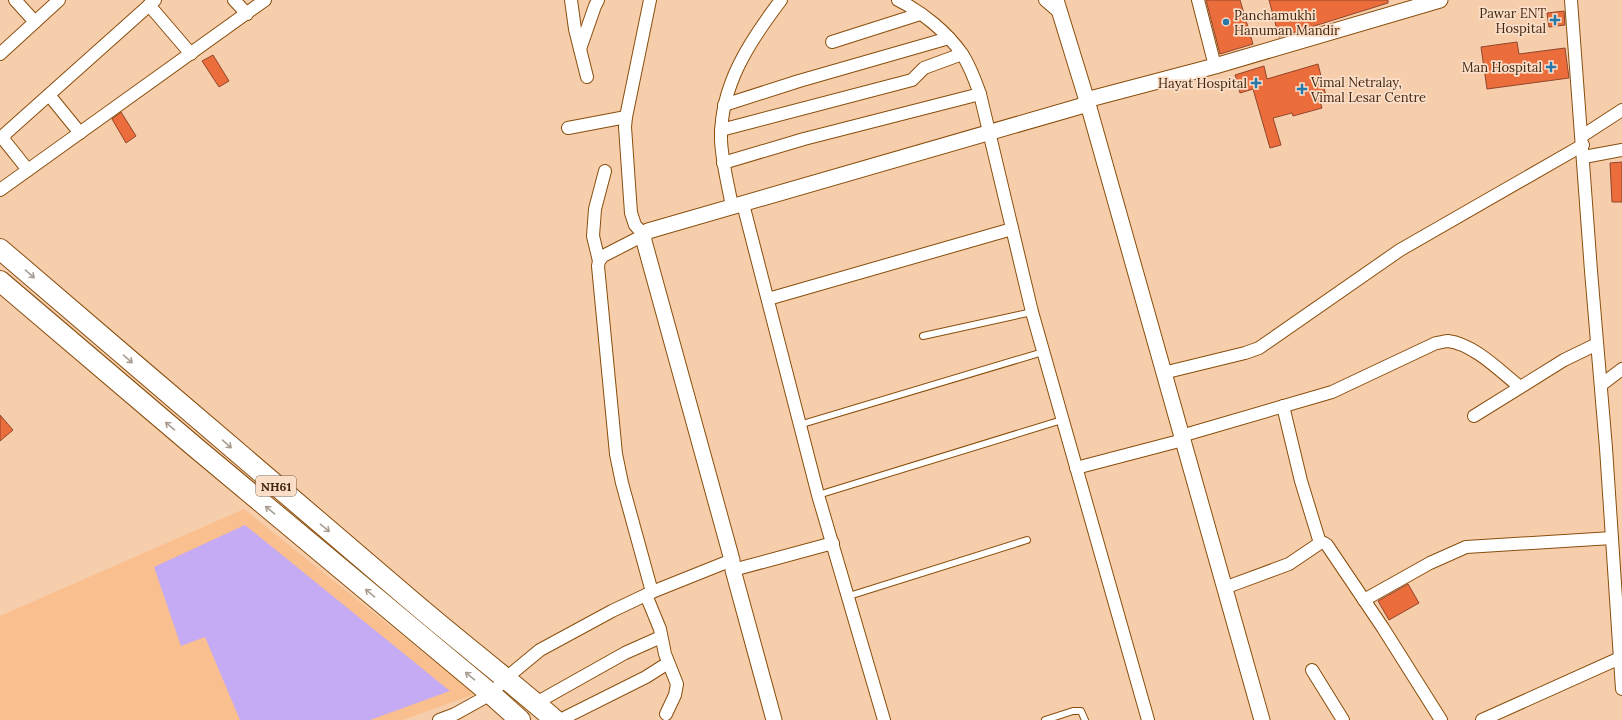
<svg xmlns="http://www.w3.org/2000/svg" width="1622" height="720" viewBox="0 0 1622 720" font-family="Lora,serif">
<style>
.built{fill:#fabf8e}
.green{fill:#c5abf3}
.building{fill:#ec6d3c;stroke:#90462b}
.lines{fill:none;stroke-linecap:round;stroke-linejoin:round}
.service-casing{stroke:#894e0d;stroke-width:8}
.minor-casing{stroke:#894e0d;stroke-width:14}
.tertiary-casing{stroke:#894e0d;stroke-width:17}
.trunk-casing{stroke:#894e0d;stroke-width:22}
.service{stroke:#fff;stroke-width:6}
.minor{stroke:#fff;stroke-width:12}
.tertiary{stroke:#fff;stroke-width:15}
.trunk{stroke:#fff;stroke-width:20}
.oneway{stroke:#aa9e93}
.poi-dot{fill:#2777a8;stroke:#fadec8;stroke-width:1.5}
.labels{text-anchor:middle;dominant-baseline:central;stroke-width:3.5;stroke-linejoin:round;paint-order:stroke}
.shield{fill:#fadec8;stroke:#795e46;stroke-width:1}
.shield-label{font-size:12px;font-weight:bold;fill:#42270f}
.poi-label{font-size:13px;fill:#42270f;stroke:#fadec8;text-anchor:end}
</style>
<rect width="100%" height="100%" fill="#f7ceac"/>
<!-- built -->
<path class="built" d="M244,509L475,694L403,720H0V616Z"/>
<!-- green -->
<path class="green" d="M245,525L450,691L370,720H240L205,637L181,646L154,567Z"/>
<!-- building -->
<g class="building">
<path d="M1206,0H1240L1253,44L1220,54Z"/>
<path d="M1269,0H1388V3L1279,37Z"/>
<path d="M1564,11L1565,25L1549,27L1547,13Z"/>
<path d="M1517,42L1519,54L1565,48L1569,78L1487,89L1481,47Z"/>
<path d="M213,55L229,81L219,87L202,61Z"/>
<path d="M1318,64L1326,96L1319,98L1322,108L1293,116L1292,113L1273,118L1281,145L1270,148L1253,89L1240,93L1235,75L1264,66L1267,79Z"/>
<path d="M121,112L136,136L126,143L112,119Z"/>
<path d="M1622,162V202H1612L1610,163Z"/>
<path d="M0,415L13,430L0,441Z"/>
<path d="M1408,584L1419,603L1389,620L1378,601Z"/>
</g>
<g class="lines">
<defs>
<g id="service">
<path d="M923,336L1032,312"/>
<path d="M799,425L1043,352"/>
<path d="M818,495L1062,420"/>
<path d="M849,596L1027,540"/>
<path d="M1045,720L1073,711H1081L1085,720"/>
</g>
<g id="minor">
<path d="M15,0L35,22"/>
<path d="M234,0L247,14"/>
<path d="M571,0L575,29L587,77"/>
<path d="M650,0L626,117L625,127L631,213L635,225L644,235L603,256L599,261L598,266L616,454L622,483L652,592"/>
<path d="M898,0C922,12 947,32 962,54C970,66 975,80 980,94L1032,312L1148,720"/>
<path d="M1045,0L1060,13"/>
<path d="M1198,0L1215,66"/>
<path d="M1571,0L1591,271L1606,448L1622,689"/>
<path d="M149,5L191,54"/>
<path d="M832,42L920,14"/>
<path d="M580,49L595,6L598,0"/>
<path d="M0,54L59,0"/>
<path d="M49,95L80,133"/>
<path d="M724,105L799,81L949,38"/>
<path d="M568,128L626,117"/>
<path d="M721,130L912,80L924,68L962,54"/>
<path d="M1582,136L1622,110"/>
<path d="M1584,157L1622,150"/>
<path d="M723,163L804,139L980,94"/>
<path d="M28,170L4,140L5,134L155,0"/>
<path d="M0,190L265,0"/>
<path d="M743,204L818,495L884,720"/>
<path d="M732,206C728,185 722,162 721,140C720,86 749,42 781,0"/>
<path d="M599,261L593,236L595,209L605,171"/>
<path d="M768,299L1012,229"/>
<path d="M1163,373L1245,353L1259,348L1400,250L1583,145"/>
<path d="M1601,385L1622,369"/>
<path d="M1283,406L1301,481L1320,543"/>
<path d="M1474,416L1564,360L1597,344"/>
<path d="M1181,436L1332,392L1436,343C1440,343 1444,341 1448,341C1474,344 1501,372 1520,387"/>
<path d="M1076,468L1183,440"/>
<path d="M733,570L833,543"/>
<path d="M1224,588L1289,564L1320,543H1324L1327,545L1383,628L1441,720"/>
<path d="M646,595L660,629L665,654L677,684L675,695L666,714"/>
<path d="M1364,600L1430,563L1466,547L1612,538"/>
<path d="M1312,670L1343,720"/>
<path d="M536,703L625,653L661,637"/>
<path d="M439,720L455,714L491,694L506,678L540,650L612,611L652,592L732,560"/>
<path d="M560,720L646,677L668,663"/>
<path d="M1482,720L1620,658"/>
</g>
<g id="tertiary">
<path d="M1056,0L1088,104L1262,720"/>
<path d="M1086,100L1215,66L1440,0"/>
<path d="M774,720L733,570L732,560L644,241V235L648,231L1088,104"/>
</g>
<g id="trunk">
<path d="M0,249C138,367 276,486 414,603C461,643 509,680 555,720"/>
<path d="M0,281L195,447L491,694L520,720"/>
</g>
</defs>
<!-- service casing -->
<use href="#service" class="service-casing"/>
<!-- minor casing -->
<use href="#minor" class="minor-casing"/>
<!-- tertiary casing -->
<use href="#tertiary" class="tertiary-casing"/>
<!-- trunk casing -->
<use href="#trunk" class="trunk-casing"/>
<!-- service -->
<use href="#service" class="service"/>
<!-- minor -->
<use href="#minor" class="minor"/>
<!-- tertiary -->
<use href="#tertiary" class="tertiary"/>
<!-- trunk -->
<use href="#trunk" class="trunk"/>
</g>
<!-- one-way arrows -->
<defs><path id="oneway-shaft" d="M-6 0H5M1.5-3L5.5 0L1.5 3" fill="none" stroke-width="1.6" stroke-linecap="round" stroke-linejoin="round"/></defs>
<g class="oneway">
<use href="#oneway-shaft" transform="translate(30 274) rotate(41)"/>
<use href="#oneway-shaft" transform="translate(128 359) rotate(41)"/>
<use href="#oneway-shaft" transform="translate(170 426) rotate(-140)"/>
<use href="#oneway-shaft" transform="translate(227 444) rotate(41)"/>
<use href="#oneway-shaft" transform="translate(270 510) rotate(-140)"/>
<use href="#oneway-shaft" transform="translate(325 528) rotate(40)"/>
<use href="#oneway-shaft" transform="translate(370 593) rotate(-140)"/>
<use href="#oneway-shaft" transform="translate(470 676) rotate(-140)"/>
</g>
<!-- markers -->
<g class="poi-dot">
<path d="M1553 14h4v4h4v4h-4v4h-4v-4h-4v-4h4z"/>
<circle cx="1226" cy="22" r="4"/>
<path d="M1549 61h4v4h4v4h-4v4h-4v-4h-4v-4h4z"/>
<path d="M1254 77h4v4h4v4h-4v4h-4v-4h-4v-4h4z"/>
<path d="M1300 83h4v4h4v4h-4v4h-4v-4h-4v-4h4z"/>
</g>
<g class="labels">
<!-- shield labels -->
<rect class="shield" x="256" y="476" width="40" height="20" rx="3"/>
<g class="shield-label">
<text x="276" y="486">NH61</text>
</g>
<!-- poi labels -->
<g class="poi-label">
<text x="1546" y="13">Pawar ENT<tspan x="1546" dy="15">Hospital</tspan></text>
<text x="1234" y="15" text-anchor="start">Panchamukhi<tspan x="1234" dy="15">Hanuman Mandir</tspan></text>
<text x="1542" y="67">Man Hospital</text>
<text x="1311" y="82" text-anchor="start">Vimal Netralay,<tspan x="1311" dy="15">Vimal Lesar Centre</tspan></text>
<text x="1247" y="83">Hayat Hospital</text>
</g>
</g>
</svg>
